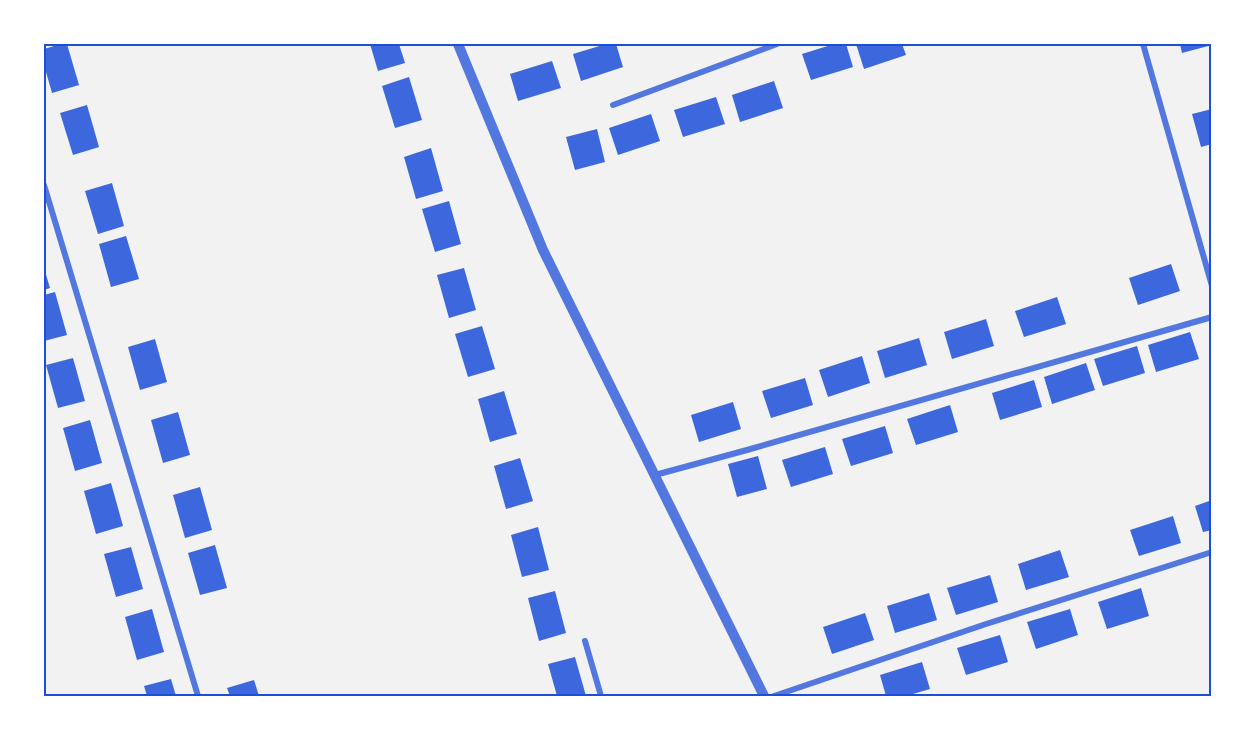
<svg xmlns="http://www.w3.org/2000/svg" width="1255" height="740" viewBox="0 0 1255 740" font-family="Quicksand,sans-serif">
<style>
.building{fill:#3d67dc}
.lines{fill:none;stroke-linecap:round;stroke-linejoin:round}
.minor{stroke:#5277de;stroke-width:6}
.tertiary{stroke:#5277de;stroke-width:10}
.neatline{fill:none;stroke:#1d4ed8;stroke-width:2}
</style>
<rect width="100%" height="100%" fill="#f2f2f2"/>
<!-- building -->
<g class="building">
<path d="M61,44H67L79,85L52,93L44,65V49Z"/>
<path d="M370,44H399L405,63L378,71Z"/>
<path d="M606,44H616L623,67L581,81L573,54Z"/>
<path d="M834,44H846L853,67L811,80L802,54Z"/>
<path d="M856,44H902L906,55L864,69Z"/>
<path d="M1180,44H1212V45L1182,53Z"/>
<path d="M552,61L561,88L518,101L510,74Z"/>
<path d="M409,77L422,120L395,128L382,86Z"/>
<path d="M774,81L783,108L740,122L732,95Z"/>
<path d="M716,97L725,124L683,137L674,110Z"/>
<path d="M87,105L99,147L73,155L60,113Z"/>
<path d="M1212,109V144L1201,147L1192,114Z"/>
<path d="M651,114L660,141L618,155L609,128Z"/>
<path d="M597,129L605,162L575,170L566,137Z"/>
<path d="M431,148L443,191L416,199L404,157Z"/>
<path d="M112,183L124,226L98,234L85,191Z"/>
<path d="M449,201L461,244L435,252L422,209Z"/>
<path d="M126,236L139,279L111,287L99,244Z"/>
<path d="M1171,264L1180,291L1138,305L1129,278Z"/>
<path d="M44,268L50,288L44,290Z"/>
<path d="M464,268L476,310L449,318L437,275Z"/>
<path d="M55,292L67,335L44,341V295Z"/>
<path d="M1057,297L1066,324L1024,337L1015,311Z"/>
<path d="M986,319L994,346L952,359L944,332Z"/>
<path d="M482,326L495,369L468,377L455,334Z"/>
<path d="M1190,332L1199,359L1156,372L1148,345Z"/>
<path d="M919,338L927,365L885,378L877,351Z"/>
<path d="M155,339L167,382L140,390L128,347Z"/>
<path d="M1137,346L1145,373L1103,386L1094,359Z"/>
<path d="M862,356L870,383L828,397L819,370Z"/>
<path d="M73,358L85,401L58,408L46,365Z"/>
<path d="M1086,363L1095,390L1052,404L1044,377Z"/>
<path d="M805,378L813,405L771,418L762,391Z"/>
<path d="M1034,380L1042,407L1000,420L992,393Z"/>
<path d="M504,391L517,434L490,442L478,399Z"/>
<path d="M733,402L741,429L699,442L691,415Z"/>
<path d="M950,405L958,432L916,445L907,419Z"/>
<path d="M178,412L190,455L163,463L151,420Z"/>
<path d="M90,420L102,463L75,471L63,428Z"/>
<path d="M885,426L893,453L851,466L842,439Z"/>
<path d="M825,447L833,474L791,487L782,460Z"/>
<path d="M758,456L767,489L737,497L728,464Z"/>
<path d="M520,458L533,501L506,509L494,466Z"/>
<path d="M111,483L123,526L96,534L84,491Z"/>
<path d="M200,487L212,530L185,538L173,495Z"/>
<path d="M1212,500V530L1203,532L1195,506Z"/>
<path d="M1173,516L1181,543L1139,556L1130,530Z"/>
<path d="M538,527L549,570L522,577L511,535Z"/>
<path d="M215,545L227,588L200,595L188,553Z"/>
<path d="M131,547L143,589L116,597L104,554Z"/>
<path d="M1060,550L1069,577L1026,590L1018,564Z"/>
<path d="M990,575L998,602L956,615L947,588Z"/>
<path d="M1141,588L1149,616L1107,629L1098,602Z"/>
<path d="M555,591L566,633L539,641L528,598Z"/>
<path d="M929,593L937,620L895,633L887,606Z"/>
<path d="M152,609L164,652L137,660L125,617Z"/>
<path d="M1070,609L1078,635L1036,649L1027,622Z"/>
<path d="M865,613L874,640L832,654L823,627Z"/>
<path d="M1000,635L1008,662L966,675L957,648Z"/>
<path d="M575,657L586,696H557L548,664Z"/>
<path d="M922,662L930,689L906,696H886L880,675Z"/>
<path d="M171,679L176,696H147L144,686Z"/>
<path d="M254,680L259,696H230L227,688Z"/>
</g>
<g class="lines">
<!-- minor -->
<g class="minor">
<path d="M1143,44L1212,286"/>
<path d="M613,105L777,44"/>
<path d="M44,185L198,696"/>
<path d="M655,475L747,450L1212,317"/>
<path d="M585,641L601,696"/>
<path d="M774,696L986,624L1212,552"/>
</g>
<!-- tertiary -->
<path class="tertiary" d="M458,44L543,250L764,696"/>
</g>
<!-- border -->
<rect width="1255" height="740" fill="none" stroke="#ffffff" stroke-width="90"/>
<rect x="45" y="45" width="1165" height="650" class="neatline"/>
</svg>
